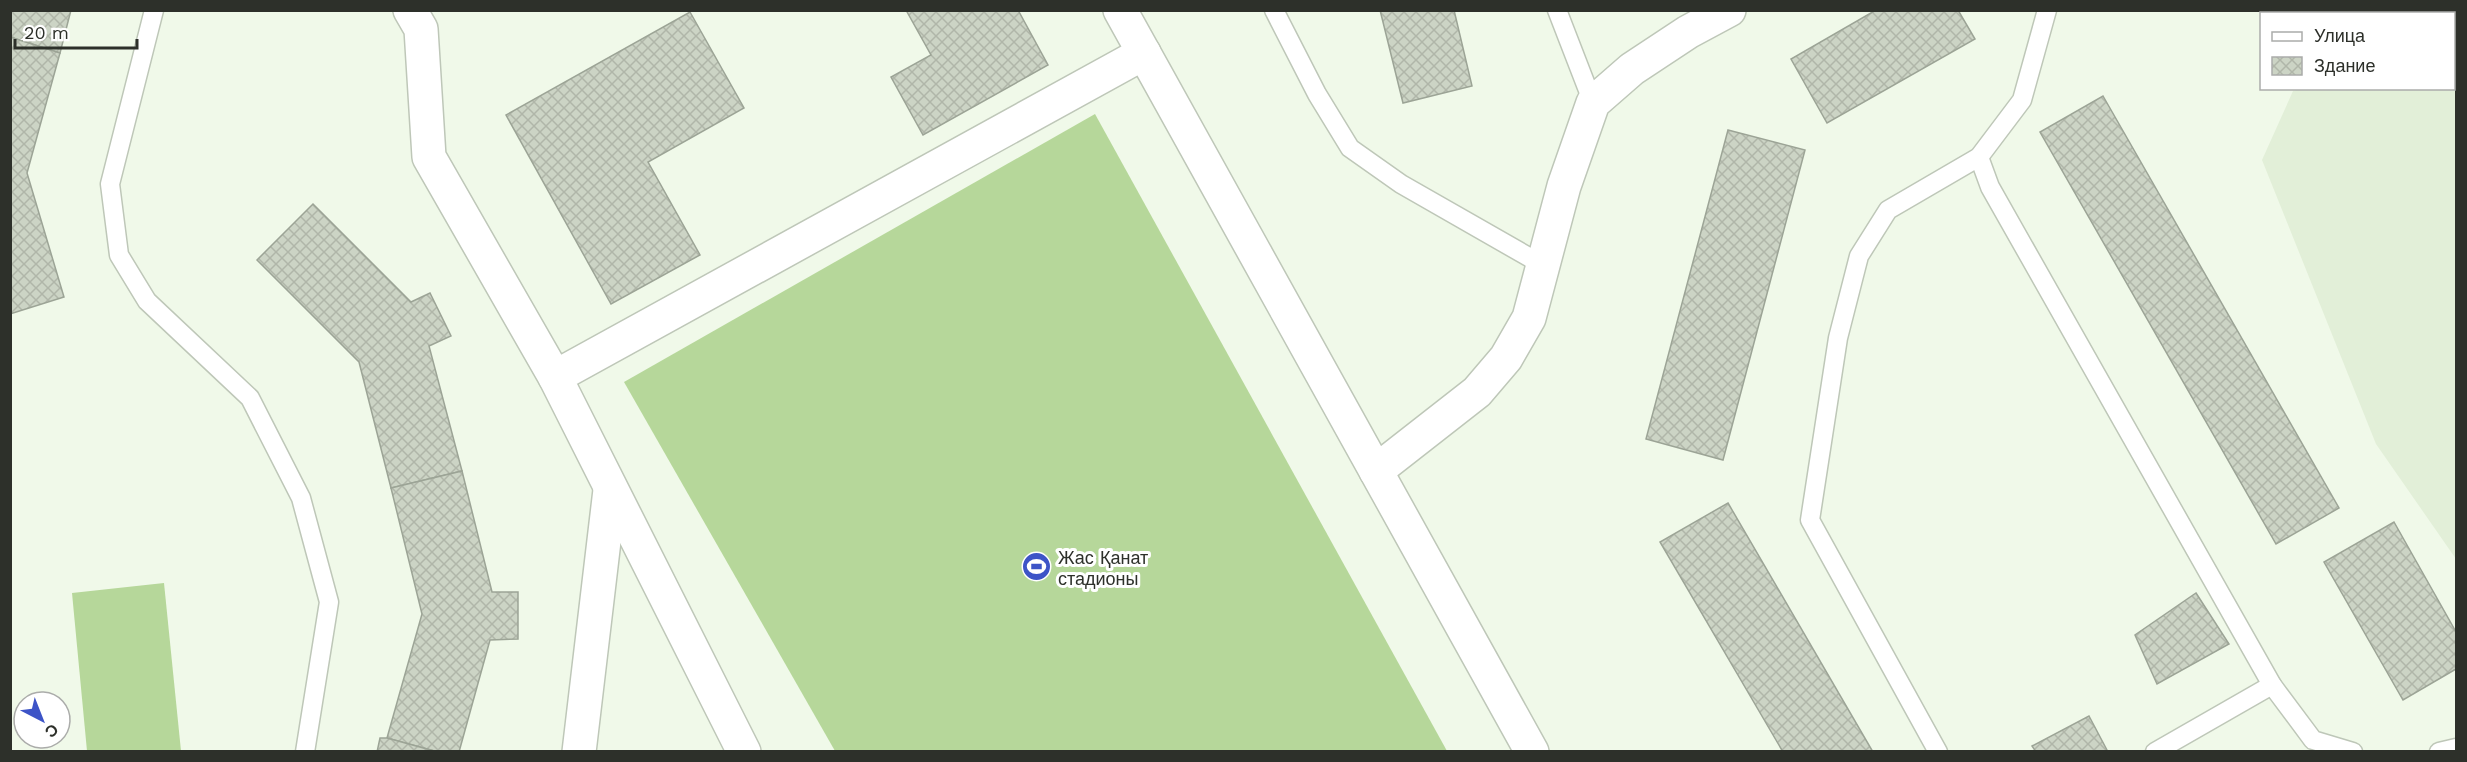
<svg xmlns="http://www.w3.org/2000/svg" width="2467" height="762" viewBox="0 0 2467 762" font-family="'Work Sans',sans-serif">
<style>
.built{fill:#e2efd8}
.garden{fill:#b6d79a}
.building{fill:url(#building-cross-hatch);stroke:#9ca496;stroke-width:1.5}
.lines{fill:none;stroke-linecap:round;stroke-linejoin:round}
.service-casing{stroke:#bec7b8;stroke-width:21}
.minor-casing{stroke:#bec7b8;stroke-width:36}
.tertiary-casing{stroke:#bec7b8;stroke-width:36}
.service{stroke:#fff;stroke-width:18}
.minor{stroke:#fff;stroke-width:33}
.tertiary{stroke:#fff;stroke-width:33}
.labels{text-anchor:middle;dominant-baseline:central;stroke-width:6;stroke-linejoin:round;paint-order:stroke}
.poi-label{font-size:18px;fill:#2d302a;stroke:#fff;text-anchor:start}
</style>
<defs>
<pattern id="building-cross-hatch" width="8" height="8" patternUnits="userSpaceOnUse" patternTransform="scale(1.5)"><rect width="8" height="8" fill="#ccd4c5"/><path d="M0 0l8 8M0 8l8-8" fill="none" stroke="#b0b6a9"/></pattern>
</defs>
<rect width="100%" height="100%" fill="#f0f9e9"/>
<!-- built -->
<path class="built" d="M2456,24V559L2376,444L2262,160L2293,91L2300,89L2454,88V25Z"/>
<!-- garden -->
<g class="garden">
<path d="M1095,114L1447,751H835L624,382Z"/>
<path d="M164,583L181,751H87L72,593Z"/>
</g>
<!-- building -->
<g class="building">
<path d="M10,10H71L60,53L10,37Z"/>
<path d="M906,10H1018L1048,65L923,135L891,77L931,55Z"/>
<path d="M1380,10H1454L1472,86L1403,103Z"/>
<path d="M1876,10H1958L1975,39L1827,123L1791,59Z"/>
<path d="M690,12L744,108L648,162L700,255L611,304L506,115Z"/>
<path d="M10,37L60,53L27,173L64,297L10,314Z"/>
<path d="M2103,96L2339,508L2276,544L2040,132Z"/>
<path d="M1728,130L1805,150L1723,460L1646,439Z"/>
<path d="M313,204L411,302L430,293L451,336L429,346L462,471L391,488L359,362L257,260Z"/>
<path d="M462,471L492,592H518V639L490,640L459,752H438L387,738L422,614L391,488Z"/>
<path d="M1728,503L1873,752H1783L1660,542Z"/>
<path d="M2394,522L2456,632V669L2403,700L2324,562Z"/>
<path d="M2196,593L2229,644L2157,684L2135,635Z"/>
<path d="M2089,716L2108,752H2036L2032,746Z"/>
<path d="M380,738H387L438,752H377Z"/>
</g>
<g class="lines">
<defs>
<g id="service">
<path d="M154,10L110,184L119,255L147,301L250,398L301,498L329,602L305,752"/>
<path d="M1274,10L1317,94L1350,148L1401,184L1541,264"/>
<path d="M1557,10L1593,103"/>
<path d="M1979,157L1990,187L2272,685L2313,740L2353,752"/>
<path d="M1938,752L1810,520L1838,338L1859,256L1888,210L1979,157L2022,100L2047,10"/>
<path d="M2155,752L2272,685"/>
<path d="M2439,752L2456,748"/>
</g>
<g id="minor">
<path d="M410,10L421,29L429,157L555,377"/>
<path d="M1376,471L1477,392L1506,358L1529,318L1564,186L1593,103L1632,69L1688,32L1729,10"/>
<path d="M579,752L610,490"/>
<path d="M744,752L555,377L1144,53"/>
</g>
<path id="tertiary" d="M1120,10L1532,752"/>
</defs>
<!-- service casing -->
<use href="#service" class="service-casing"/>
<!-- minor casing -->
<use href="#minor" class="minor-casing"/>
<!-- tertiary casing -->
<use href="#tertiary" class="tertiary-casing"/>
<!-- service -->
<use href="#service" class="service"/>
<!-- minor -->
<use href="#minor" class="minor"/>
<!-- tertiary -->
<use href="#tertiary" class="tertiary"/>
</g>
<!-- icons -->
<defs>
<symbol id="stadium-disc" viewBox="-11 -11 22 22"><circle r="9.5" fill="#3d54c7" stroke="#fff"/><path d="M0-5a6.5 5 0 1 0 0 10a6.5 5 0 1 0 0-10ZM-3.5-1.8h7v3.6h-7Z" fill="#fff"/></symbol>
</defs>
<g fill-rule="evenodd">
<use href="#stadium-disc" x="1020" y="550" width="33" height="33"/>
</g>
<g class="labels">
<!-- poi labels -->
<g class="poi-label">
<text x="1058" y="557">Жас Қанат<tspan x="1058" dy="21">стадионы</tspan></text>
</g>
</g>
<!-- border -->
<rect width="2467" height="762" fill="none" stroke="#2d302a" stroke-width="24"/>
<!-- legend -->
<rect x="2260" y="12" width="195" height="78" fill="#ffffff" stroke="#abacaa" stroke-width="1.5"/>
<rect x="2272" y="32" width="30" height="9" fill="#ffffff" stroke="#abacaa" stroke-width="1.5"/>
<text x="2314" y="42" font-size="18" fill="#2d302a">Улица</text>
<rect x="2272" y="57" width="30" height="18" fill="url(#building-cross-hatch)" stroke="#abacaa" stroke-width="1.5"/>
<text x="2314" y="72" font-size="18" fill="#2d302a">Здание</text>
<!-- north arrow -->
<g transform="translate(42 720) rotate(138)"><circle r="28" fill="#ffffff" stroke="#abacaa" stroke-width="1.5"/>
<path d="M0-4.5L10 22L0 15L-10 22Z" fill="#3d54c7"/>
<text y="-9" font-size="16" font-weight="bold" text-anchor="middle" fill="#2d302a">С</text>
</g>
<!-- scale -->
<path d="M15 39v9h122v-9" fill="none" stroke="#2d302a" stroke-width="3"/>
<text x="24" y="39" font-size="18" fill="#2d302a" stroke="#ffffff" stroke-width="4.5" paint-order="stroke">20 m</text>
</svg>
